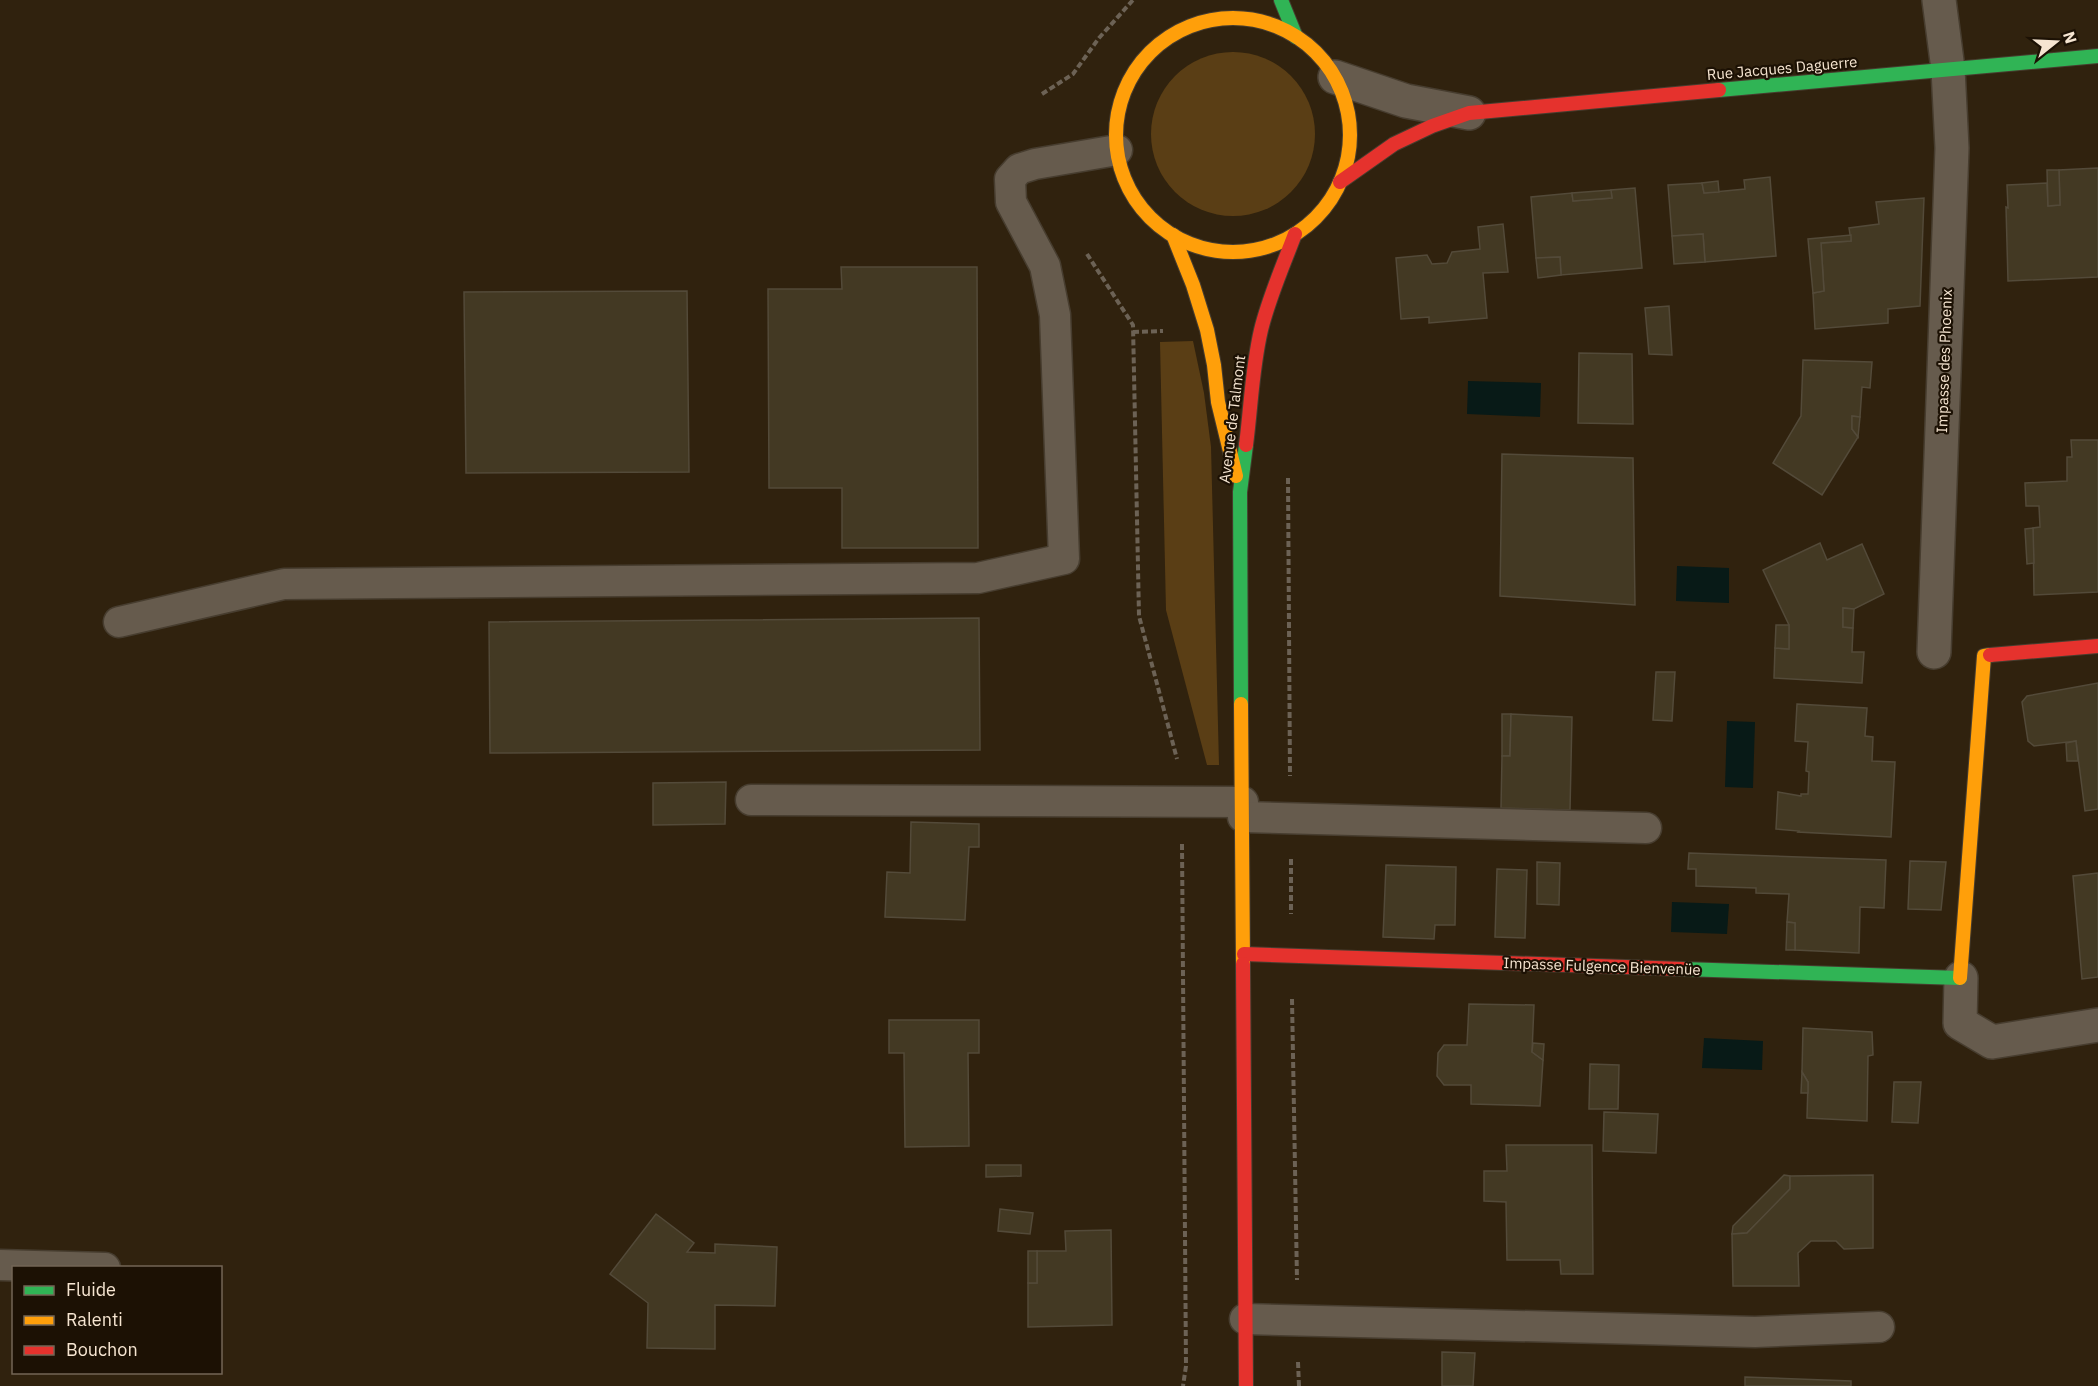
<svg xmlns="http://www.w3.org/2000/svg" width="2098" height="1386" viewBox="0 0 2098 1386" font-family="'IBM Plex Sans',sans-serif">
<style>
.green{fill:#5a3e15}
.water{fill:#081a17}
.building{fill:#433923;stroke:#534a39;stroke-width:1.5}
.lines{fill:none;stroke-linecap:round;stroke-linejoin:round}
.lane-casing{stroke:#473d2f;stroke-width:33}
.street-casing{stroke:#473d2f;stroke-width:36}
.fast-casing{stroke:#473d2f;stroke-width:16}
.slow-casing{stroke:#473d2f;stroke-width:16}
.jam-casing{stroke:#473d2f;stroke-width:16}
.path{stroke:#6c6255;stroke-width:4;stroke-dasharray:6 3;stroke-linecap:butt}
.lane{stroke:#665b4d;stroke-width:30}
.street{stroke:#665b4d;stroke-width:33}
.fast{stroke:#30b455;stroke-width:14}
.slow{stroke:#ff9f0a;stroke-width:14}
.jam{stroke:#e5322d;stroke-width:14}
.labels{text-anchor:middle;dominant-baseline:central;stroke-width:4.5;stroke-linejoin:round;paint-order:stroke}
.street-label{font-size:15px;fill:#f6e5d1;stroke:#1c1104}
</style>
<rect width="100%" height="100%" fill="#30220e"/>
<!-- green -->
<g class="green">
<circle cx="1233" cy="134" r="82"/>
<path d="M1193,341L1204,393L1211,447L1219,765H1207L1166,610L1160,342Z"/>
</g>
<!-- water -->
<g class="water">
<path d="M1468,381L1541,383L1540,417L1467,414Z"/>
<path d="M1677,566L1729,568V603L1676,601Z"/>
<path d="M1727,721L1755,722L1753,788L1725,787Z"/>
<path d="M1672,902L1729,904L1727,934L1671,932Z"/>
<path d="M1704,1038L1763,1041L1762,1070L1702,1068Z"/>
</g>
<!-- building -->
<g class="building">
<path d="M2098,168V277L2008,281L2006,207L2008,208L2007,185L2047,183L2048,206L2060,205L2059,170Z"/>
<path d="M2047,170H2059L2060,205L2048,206Z"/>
<path d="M1770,177L1776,256L1705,262L1703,234L1672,236L1668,185L1702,183L1704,193L1745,189L1744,180Z"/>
<path d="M1718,181L1719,192L1704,193L1702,183Z"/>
<path d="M1635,188L1642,268L1561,275L1560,257L1536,258L1531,197L1572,193L1573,201L1612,198L1611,190Z"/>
<path d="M1611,190L1612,198L1573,201L1572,193Z"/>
<path d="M1924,198L1920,306L1888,309V323L1815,329L1813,293L1824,291L1821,243L1851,241L1849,228L1879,224L1876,202Z"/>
<path d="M1503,224L1508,272L1483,273L1487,318L1429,323V317L1401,319L1396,258L1427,255L1432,264L1447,263L1452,252L1480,249L1478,227Z"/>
<path d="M1703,234L1705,262L1674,264L1672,236Z"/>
<path d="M1851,235V241L1821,243L1824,291L1813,293L1808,239Z"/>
<path d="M1560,257L1561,275L1538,278L1536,258Z"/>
<path d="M841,267H977L978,548H842V488H769L768,289H842Z"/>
<path d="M687,291L689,472L466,473L464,292Z"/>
<path d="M1669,306L1672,355L1649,354L1645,308Z"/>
<path d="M1579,353L1632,354L1633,424L1578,423Z"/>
<path d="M1803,360L1872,362L1870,388L1862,387L1860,417L1852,416V429L1858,437L1822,495L1773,463L1801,416Z"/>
<path d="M1852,416L1860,417L1858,437L1852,429Z"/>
<path d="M2071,440H2098V592L2034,595L2033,528L2040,527L2039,506H2026L2025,483L2067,481V457H2072Z"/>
<path d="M1502,454L1633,458L1635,605L1500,596Z"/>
<path d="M2033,528L2034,563L2027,564L2025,529Z"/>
<path d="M1820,543L1827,560L1862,544L1884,594L1854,609L1843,608V627L1853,628L1852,652H1864L1862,683L1774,678L1775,648L1789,649V625L1763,570Z"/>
<path d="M1843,608L1854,609L1853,628L1843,627Z"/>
<path d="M979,618L980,750L490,753L489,622Z"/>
<path d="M1776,625H1789V649L1775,648Z"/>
<path d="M1656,672H1675L1672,721L1653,720Z"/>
<path d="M2098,683V809L2085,811L2076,741L2034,746L2028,741L2022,702L2027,696Z"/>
<path d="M1797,704L1867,708L1865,736L1873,737L1872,761L1895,762L1891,837L1798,832L1799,831L1776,829L1778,792L1801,796V794H1808L1809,772L1806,771L1808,742L1795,741Z"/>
<path d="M1502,714H1511L1510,756H1502Z"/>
<path d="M1511,714L1572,717L1570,810L1501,808L1502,756H1510Z"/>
<path d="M2076,741L2078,761H2067L2066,743Z"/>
<path d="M726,782L725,824L653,825V783Z"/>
<path d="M911,822L979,824V847H969L965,920L885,917L887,872L910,873Z"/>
<path d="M1689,853L1886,860L1884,908L1860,907L1859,953L1795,950V923L1787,922L1789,894L1756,893V888L1696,886V869H1688Z"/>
<path d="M1910,861L1946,862L1941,910L1908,909Z"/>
<path d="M1537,862L1560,863L1559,905L1537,904Z"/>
<path d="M1386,865L1456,867L1455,925H1435L1434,939L1383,937Z"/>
<path d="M1497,869L1527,870L1525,938L1495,937Z"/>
<path d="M2098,873V977L2082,979L2073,876Z"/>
<path d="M1787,922L1795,923V950H1786Z"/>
<path d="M1469,1004L1534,1005L1532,1052L1543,1060L1540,1106L1471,1104V1085H1444L1437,1076L1438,1053L1444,1045H1467Z"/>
<path d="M889,1020H979V1053H968L969,1146L905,1147L904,1053H889Z"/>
<path d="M1803,1028L1872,1032L1873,1055L1868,1056L1867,1121L1807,1118L1808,1082L1802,1072Z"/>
<path d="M1533,1043L1544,1044L1543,1060L1532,1052Z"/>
<path d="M1590,1064L1619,1065L1618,1109H1589Z"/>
<path d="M1802,1072L1808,1082V1093H1801Z"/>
<path d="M1894,1082H1921L1918,1123L1892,1122Z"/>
<path d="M1604,1112L1658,1114L1656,1153L1603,1151Z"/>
<path d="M1506,1145H1592L1593,1274H1561L1560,1260H1507L1506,1202L1484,1201V1171H1507Z"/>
<path d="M986,1165H1021V1176L986,1177Z"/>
<path d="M1784,1175L1790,1176V1189L1747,1233L1732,1234L1733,1226Z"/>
<path d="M1873,1175V1248L1844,1249L1836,1241H1811L1798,1253L1799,1286H1733L1732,1234L1747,1233L1790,1189V1176Z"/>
<path d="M1000,1209L1033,1213L1030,1234L998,1231Z"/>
<path d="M656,1214L694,1243L687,1252L715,1253V1244L777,1247L775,1306L715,1305V1349L647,1348L648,1303L610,1274Z"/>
<path d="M1111,1230L1112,1325L1028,1327V1283H1037V1251H1066L1065,1231Z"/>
<rect x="1028" y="1251" width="9" height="32"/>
<path d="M1442,1352L1475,1353L1473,1386H1442Z"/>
<path d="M1745,1377L1851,1381V1386H1745Z"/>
</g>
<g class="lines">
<defs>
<g id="lane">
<path d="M119,622L284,584L978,578L1064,559L1055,315L1045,266L1011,202L1010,179L1019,169L1035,164L1117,150"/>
<path d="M751,800L1243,802"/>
<path d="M1243,817L1646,828"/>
<path d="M0,1265L105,1268"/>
<path d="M1245,1319L1755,1332L1879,1327"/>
</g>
<g id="street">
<path d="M1335,77L1406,101L1469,113"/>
<path d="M1934,652L1952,148L1948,69L1939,0"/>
<path d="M1961,978L1960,1023L1992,1042L2098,1025"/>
</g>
<g id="fast">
<path d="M1281,0L1296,37"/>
<path d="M1719,90L2098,56"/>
<path d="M1241,704L1240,492L1246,445"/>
<path d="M1683,969L1960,978"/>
</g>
<g id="slow">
<circle cx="1233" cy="135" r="117"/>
<path d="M1173,235L1193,285L1207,330L1214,365L1218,402L1236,476"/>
<path d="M1241,704L1243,964"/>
<path d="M1960,978L1984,656L1990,655"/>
</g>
<g id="jam">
<path d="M1340,182L1394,144L1432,126L1469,113L1719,90"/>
<path d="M1246,445C1251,407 1252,368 1261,330C1269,297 1283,266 1295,234"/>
<path d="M1990,655L2098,646"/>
<path d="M1244,954L1683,969"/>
<path d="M1243,964L1246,1386"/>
</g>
</defs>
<!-- lane casing -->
<use href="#lane" class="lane-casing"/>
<!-- street casing -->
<use href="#street" class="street-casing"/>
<!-- fast casing -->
<use href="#fast" class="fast-casing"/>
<!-- slow casing -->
<use href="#slow" class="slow-casing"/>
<!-- jam casing -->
<use href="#jam" class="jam-casing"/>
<!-- path -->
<g class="path">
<path d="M1042,94L1073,74L1099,38L1133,0"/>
<path d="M1087,254L1133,325L1139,616L1177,759"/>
<path d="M1133,332L1163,331"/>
<path d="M1288,478L1290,776"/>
<path d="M1182,844L1186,1366L1183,1386"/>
<path d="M1291,859V914"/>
<path d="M1292,999L1297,1280"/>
<path d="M1298,1362L1299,1386"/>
</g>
<!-- lane -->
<use href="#lane" class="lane"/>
<!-- street -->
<use href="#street" class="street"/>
<!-- fast -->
<use href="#fast" class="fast"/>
<!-- slow -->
<use href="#slow" class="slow"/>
<!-- jam -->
<use href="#jam" class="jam"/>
</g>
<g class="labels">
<!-- street labels -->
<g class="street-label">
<text transform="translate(1782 68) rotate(-5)">Rue Jacques Daguerre</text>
<text transform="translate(1944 361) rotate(-88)">Impasse des Phoenix</text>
<text transform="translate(1232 419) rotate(-83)">Avenue de Talmont</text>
<text transform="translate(1602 966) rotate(2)">Impasse Fulgence Bienvenüe</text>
</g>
</g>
<!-- legend -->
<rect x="12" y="1266" width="210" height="108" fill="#1c1104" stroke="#736656" stroke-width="1.5"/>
<rect x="24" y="1286" width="30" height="9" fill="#30b455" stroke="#736656" stroke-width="1.5"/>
<text x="66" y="1296" font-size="18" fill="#f6e5d1">Fluide</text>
<rect x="24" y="1316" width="30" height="9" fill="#ff9f0a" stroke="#736656" stroke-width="1.5"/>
<text x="66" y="1326" font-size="18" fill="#f6e5d1">Ralenti</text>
<rect x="24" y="1346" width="30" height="9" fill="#e5322d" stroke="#736656" stroke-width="1.5"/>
<text x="66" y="1356" font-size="18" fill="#f6e5d1">Bouchon</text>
<!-- north arrow -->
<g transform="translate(2056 42) rotate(72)" stroke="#1c1104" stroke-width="4.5" paint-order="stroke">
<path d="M0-4.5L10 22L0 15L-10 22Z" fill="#f6e5d1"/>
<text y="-9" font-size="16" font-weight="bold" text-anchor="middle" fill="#f6e5d1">N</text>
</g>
</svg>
